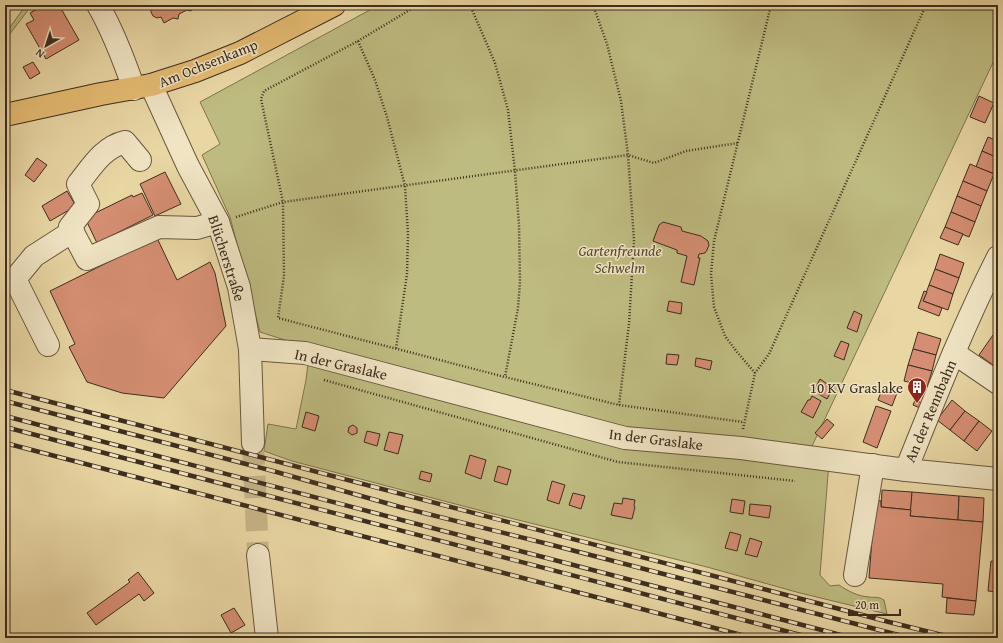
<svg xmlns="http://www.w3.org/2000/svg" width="1003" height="643" viewBox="0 0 1003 643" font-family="'Gentium Book Plus',serif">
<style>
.green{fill:#bebb80;stroke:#7e744f}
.building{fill:#d58e73;stroke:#3d2e1e}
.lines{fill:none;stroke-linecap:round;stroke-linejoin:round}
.minor-tunnel{stroke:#c6b488;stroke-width:22;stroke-dasharray:22 11;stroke-linecap:butt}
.minor-casing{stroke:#68583f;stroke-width:24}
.major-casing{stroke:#3d2e1e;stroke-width:24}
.path{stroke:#3d2e1e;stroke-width:2.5;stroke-dasharray:1 2;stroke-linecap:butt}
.minor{stroke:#f0e4c3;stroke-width:22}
.major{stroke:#e4bb72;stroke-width:22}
.rail-casing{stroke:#3d2e1e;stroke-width:4.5}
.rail{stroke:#f0e4c3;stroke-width:3;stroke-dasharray:9;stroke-linecap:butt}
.labels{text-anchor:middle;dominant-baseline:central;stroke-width:3;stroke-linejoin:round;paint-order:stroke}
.street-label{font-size:15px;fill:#3d2e1e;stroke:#f0e4c3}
.park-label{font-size:15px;font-style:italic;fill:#574a32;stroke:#f0e4c3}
.poi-label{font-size:15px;fill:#3d2e1e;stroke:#f0e4c3;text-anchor:end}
</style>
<rect width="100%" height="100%" fill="#e8d6a3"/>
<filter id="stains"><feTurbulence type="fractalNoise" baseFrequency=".005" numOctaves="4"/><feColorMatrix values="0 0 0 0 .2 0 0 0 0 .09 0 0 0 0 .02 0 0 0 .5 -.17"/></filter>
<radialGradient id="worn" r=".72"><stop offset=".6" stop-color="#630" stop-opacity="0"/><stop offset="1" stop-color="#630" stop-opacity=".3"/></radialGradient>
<!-- green -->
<g class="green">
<path d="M26,5H32L9,35L5,34Z"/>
<path d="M379,5H998V52L805,461L829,462L820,575L830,586L839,585C848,591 857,596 869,597C876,598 877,596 884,600L887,614L800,593L707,567L482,511L292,461L264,451L268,424L296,429L306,380L310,348L260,332L230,217L202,155L220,144L200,102Z"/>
</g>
<!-- building -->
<g class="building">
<path d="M44,5H59L79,40L46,59L26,24L34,20L30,13Z"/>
<path d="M154,5H199V7L193,6L191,11L187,10L179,14L178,19L173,18L164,23L161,17L157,18L153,16L151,12V8Z"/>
<path d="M33,62L40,73L30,79L23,67Z"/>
<path d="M979,96L994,103L985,123L970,117Z"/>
<path d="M988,137L998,141V158L982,151Z"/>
<path d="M982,151L998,158V175L976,167Z"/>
<path d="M37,158L47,165L34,182L25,175Z"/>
<path d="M970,164L994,174L987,191L963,181Z"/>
<path d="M165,172L181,204L155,216L140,184Z"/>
<path d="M963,181L987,191L981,206L957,196Z"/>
<path d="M67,191L76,206L50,221L42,206Z"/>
<path d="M142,193L153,215L97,243L85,218L132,195L133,197Z"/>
<path d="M957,196L981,206L975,222L951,212Z"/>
<path d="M951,212L975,222L969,237L945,227Z"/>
<path d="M663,222L681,227L682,231L701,236L708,241L709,245L707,250L705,253L699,254L698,258H700L694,285L681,282L687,256L677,253V250L653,241L659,225Z"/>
<path d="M945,227L963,234L958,245L940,238Z"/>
<path d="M157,238L177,280L210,262L215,273L226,326L164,398L122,393L87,382L69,347L75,344L50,291Z"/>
<path d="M940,254L964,263L959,278L935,269Z"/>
<path d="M935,269L959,278L953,294L929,285Z"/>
<path d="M929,285L953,294L948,310L923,301Z"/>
<path d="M924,291L927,292L923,301L942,308L939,316L918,308Z"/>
<path d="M669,301L682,303L681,314L667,311Z"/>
<path d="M854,311L862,315L857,332L847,328Z"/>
<path d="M918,332L941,339L936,355L913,349Z"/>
<path d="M993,335L998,338V357L993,365L979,355Z"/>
<path d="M841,341L849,344L844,360L834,356Z"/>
<path d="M913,349L936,355L932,371L908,365Z"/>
<path d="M667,354L679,355L677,365L666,364Z"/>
<path d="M998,357V368L993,365Z"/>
<path d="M696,358L712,361L710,370L695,366Z"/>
<path d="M908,365L932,371L927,387L904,381Z"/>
<path d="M820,379L833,388L827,399L814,391Z"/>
<path d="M883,387L897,393L892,406L878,400Z"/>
<path d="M812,396L821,401L813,418L801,412L808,400H810Z"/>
<path d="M915,400L922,403L920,408L913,405Z"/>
<path d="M952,400L965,411L950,430L937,420Z"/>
<path d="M876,406L891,411L877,448L863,442Z"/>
<path d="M965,411L979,421L964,441L950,430Z"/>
<path d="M306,412L319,416L315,431L302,427Z"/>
<path d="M827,419L834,425L822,439L815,433Z"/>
<path d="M979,421L992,431L977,451L964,441Z"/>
<path d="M353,425L357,428V433L352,435L348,432L349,427Z"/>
<path d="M367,431L380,434L377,446L364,442Z"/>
<path d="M389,432L403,435L398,454L384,450Z"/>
<path d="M470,455L486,460L481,479L465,473Z"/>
<path d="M498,466L511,470L507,485L494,481Z"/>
<path d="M421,471L432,474L430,482L419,479Z"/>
<path d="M552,481L565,485L559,504L547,500Z"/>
<path d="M882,490L912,492L911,510L881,507Z"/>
<path d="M912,492L959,496L958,520L910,516Z"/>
<path d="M573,493L585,496L581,509L569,505Z"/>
<path d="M959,496L984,498L983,522L958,520Z"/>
<path d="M623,498L635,500L634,506L635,507L632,519L611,515L614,503L622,504Z"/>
<path d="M732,499L745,501L743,514L730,512Z"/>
<path d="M875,500L881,501V507L911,510L910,516L983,522L976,601L942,597L943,584L869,578Z"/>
<path d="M750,504L771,506L769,518L749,515Z"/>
<path d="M730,532L741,535L737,551L725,548Z"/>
<path d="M750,538L762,542L757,557L745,554Z"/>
<path d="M991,561L998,562V592L988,591Z"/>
<path d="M138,572L154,593L144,601L139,594L96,625L87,613L130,582L128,580Z"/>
<path d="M947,598L976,601L974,615L946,613Z"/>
<path d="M234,608L245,625L231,633L221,615Z"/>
</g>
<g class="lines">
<!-- minor-tunnel -->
<path class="minor-tunnel" d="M253,443L258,555"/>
<defs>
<g id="minor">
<path d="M98,5C113,31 124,60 134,89"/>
<path d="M151,85L188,166L218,222L239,287L250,349L253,443"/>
<path d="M140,160L125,142C103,147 91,168 78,184L88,204L70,227L87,259L159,227L197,228L218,222"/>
<path d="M48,345L15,279L34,256L73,231"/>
<path d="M250,349L305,353L625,438L741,448L906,470L998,479"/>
<path d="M954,353L998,383"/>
<path d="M906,470C935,398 963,326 998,257"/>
<path d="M258,555L267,638"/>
<path d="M855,575L873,465"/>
</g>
<path id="major" d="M5,115L101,94L151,85L195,71L240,53L334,5"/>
</defs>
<!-- minor casing -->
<use href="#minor" class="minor-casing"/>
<!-- major casing -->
<use href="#major" class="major-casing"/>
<!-- path -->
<g class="path">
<path d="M418,5L358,41L264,91L261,99L283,202L284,276L278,318L505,377L619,405L743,422"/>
<path d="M470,5L495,63L508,110L515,171L519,225L520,282L518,308L505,377"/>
<path d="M593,5L607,44L621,101L628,155L634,240L629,324L619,405"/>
<path d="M358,41L375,80L387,117L405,186L408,234L407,274L396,349"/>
<path d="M236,217L283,202L628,155L654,163L686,151L738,143"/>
<path d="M755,373L737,352L725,336L714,307L711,274L714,241L771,5"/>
<path d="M324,380L618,462L795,481"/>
<path d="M743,429L755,373L769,354L926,5"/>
</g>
<!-- minor -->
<use href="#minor" class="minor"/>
<!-- major -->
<use href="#major" class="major"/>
<defs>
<g id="rail">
<path d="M5,390L889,622L954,638"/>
<path d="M5,401L273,471L400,507L552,545L910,638"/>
<path d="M5,416L852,638"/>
<path d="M5,427L812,638"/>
<path d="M5,443L753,638"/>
</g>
</defs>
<!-- rail casing -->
<use href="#rail" class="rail-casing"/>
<!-- rail -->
<use href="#rail" class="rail"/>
</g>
<!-- icons -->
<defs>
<symbol id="building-pin" viewBox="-11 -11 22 30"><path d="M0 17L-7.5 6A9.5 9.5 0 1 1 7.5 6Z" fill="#8f2418" stroke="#f0e4c3"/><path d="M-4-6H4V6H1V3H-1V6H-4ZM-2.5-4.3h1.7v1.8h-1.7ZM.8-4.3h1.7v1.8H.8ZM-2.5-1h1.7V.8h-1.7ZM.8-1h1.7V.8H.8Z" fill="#fff"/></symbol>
</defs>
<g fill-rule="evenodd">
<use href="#building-pin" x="906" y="376" width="22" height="30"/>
</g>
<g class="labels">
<!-- street labels -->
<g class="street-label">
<text transform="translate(208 63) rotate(-22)">Am Ochsenkamp</text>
<text transform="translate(227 258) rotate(72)">Blücherstraße</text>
<text transform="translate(341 364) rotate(13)">In der Graslake</text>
<text transform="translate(930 411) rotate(-67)">An der Rennbahn</text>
<text transform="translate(656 439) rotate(7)">In der Graslake</text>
</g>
<!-- park labels -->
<g class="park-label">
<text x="620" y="250">Gartenfreunde<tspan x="620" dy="17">Schwelm</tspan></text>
</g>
<!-- poi labels -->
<g class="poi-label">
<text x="903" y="387">10 KV Graslake</text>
</g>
</g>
<!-- margin -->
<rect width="1003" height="643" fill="none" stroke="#e8d6a3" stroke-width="20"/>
<rect x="6" y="6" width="991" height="631" fill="none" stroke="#3d2e1e" stroke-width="2"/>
<rect x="10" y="10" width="983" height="623" fill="none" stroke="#3d2e1e"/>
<!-- north arrow -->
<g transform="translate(46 46) rotate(219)" stroke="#f0e4c3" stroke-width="3" paint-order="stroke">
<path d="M0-3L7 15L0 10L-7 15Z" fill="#3d2e1e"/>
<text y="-6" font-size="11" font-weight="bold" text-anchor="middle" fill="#3d2e1e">N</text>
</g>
<!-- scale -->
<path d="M849 609v6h51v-6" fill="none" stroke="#3d2e1e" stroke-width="2"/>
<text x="855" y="609" font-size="12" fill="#3d2e1e" stroke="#f0e4c3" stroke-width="3" paint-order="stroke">20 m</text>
<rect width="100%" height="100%" filter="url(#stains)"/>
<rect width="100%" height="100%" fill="url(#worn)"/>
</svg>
